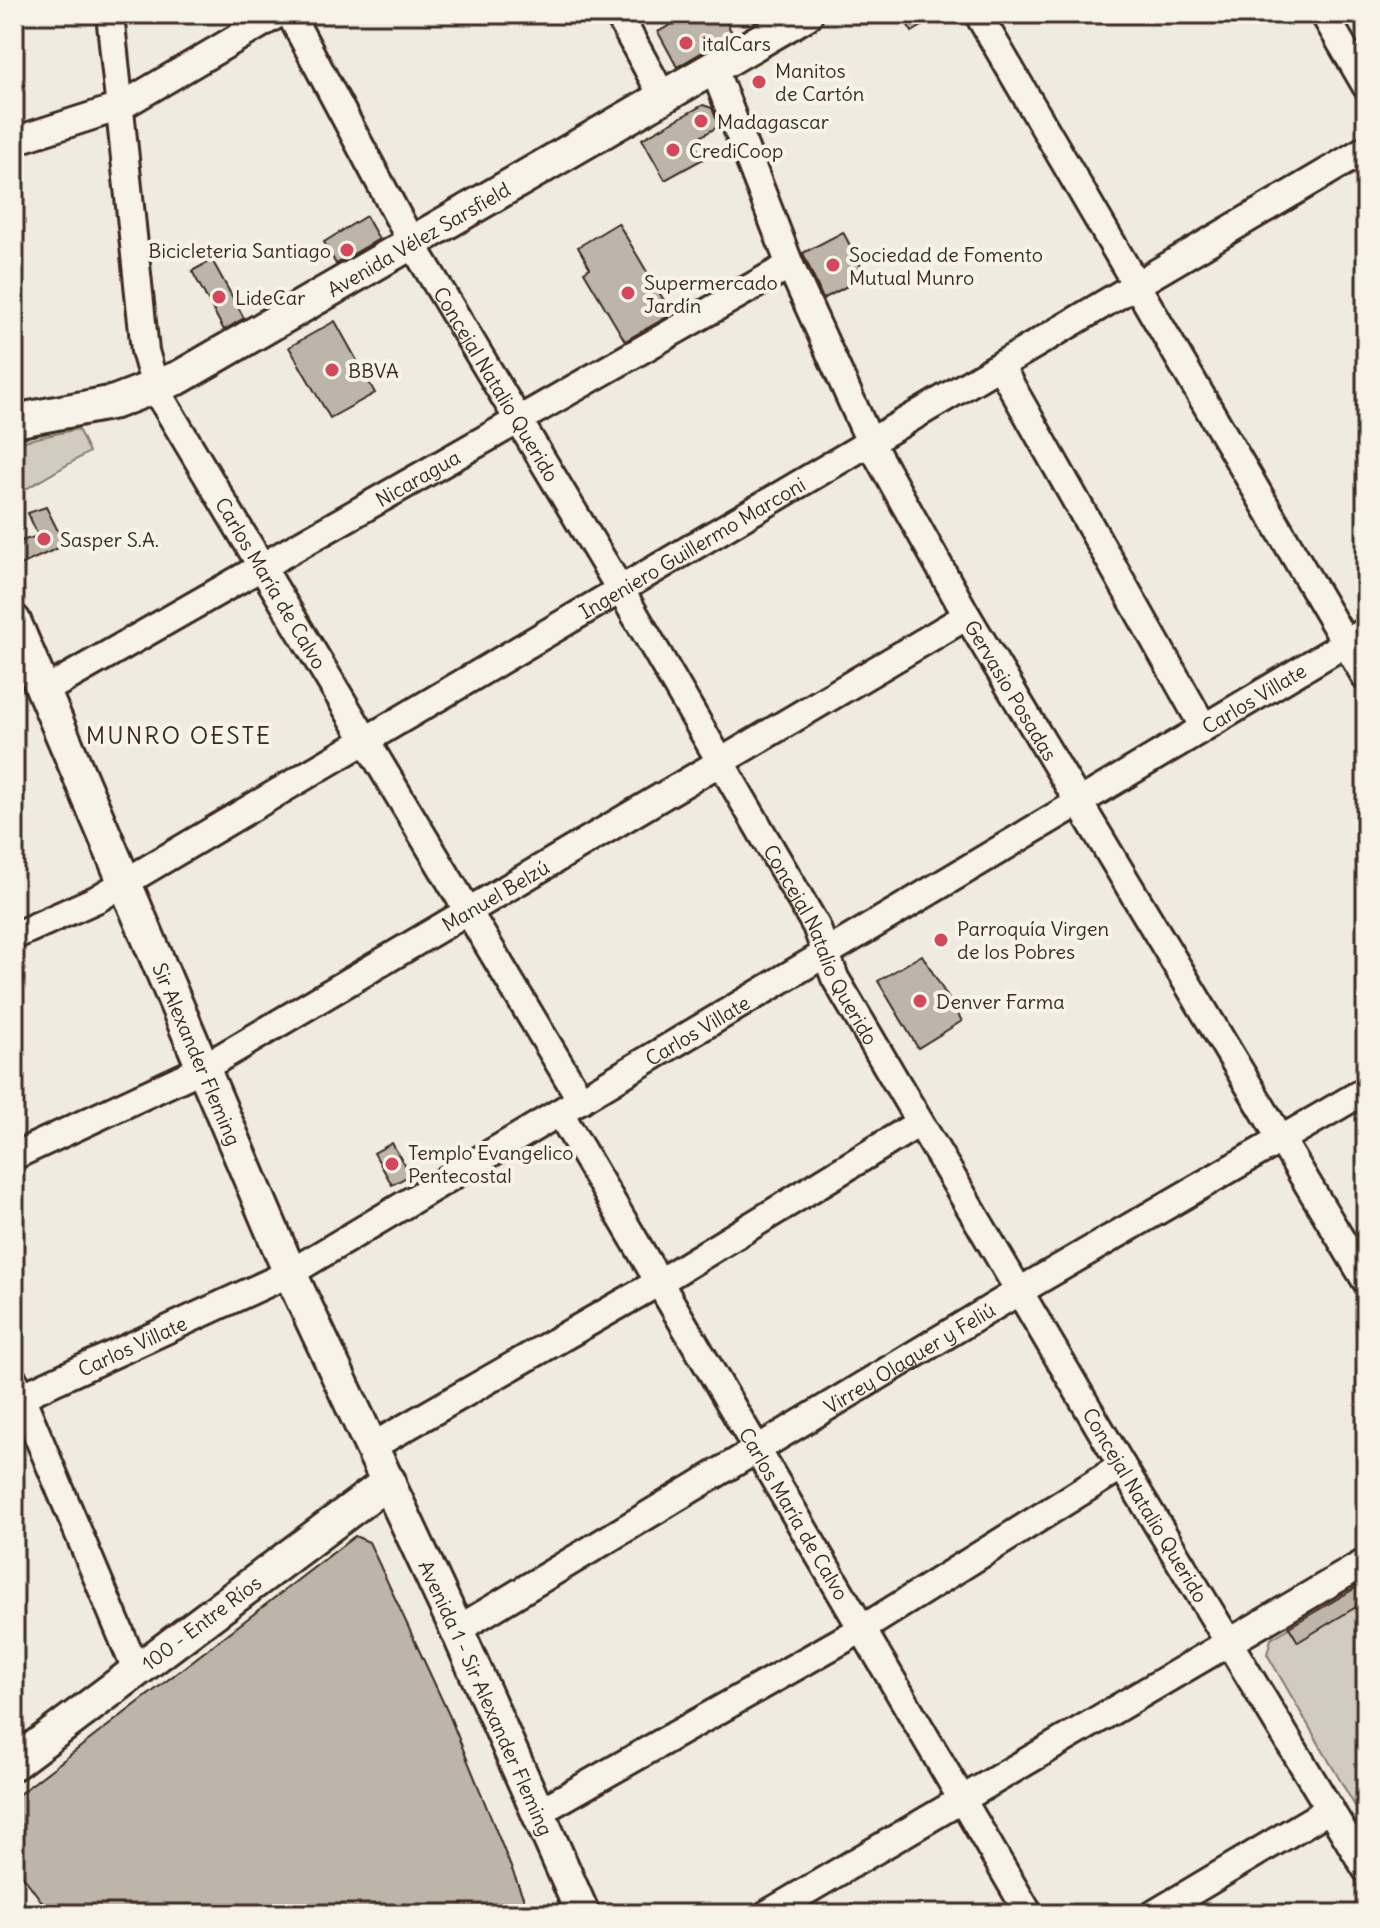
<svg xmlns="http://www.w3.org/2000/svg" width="1380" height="1928" viewBox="0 0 1380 1928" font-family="Delius,sans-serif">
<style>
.green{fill:#d1cbc0;stroke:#867a6f;stroke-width:2}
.building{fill:#bdb5aa;stroke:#3b2a1e;stroke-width:2}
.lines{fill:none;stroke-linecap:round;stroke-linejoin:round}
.minor-casing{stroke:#3b2a1e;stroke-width:32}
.major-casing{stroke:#3b2a1e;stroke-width:38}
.minor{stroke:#f7f3e8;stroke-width:26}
.major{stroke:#f7f3e8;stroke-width:32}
.poi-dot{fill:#d1495b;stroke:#f7f3e8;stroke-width:3}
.labels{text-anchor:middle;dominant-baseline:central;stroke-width:8;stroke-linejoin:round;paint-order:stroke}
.poi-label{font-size:20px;fill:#3b2a1e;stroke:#f7f3e8;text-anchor:start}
.street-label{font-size:20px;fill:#3b2a1e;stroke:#f7f3e8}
.quarter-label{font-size:24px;letter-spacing:2px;fill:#3b2a1e;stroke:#f7f3e8}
</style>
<rect width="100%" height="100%" fill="#efebe0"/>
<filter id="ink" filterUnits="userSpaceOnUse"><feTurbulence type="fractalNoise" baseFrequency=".0125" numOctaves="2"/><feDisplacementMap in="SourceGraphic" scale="16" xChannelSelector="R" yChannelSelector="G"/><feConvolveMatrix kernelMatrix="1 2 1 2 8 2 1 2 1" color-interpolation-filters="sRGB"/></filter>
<g filter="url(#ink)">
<!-- green -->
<g class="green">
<path d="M78,429L89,452L14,496V443Z"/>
<path d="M1366,1582V1825L1267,1654L1271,1639Z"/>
</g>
<!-- building -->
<g class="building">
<path d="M690,14H721L733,34L677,67L658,32Z"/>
<path d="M901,14H942L912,32Z"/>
<path d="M703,105L712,108L719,126L693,141L703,159L665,180L642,139Z"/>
<path d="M366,216L379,239L336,264L324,242Z"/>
<path d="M618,223L672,314L625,341L584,272L590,268L578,247Z"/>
<path d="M843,232L866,276L823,299L803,253Z"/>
<path d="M212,260L244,318L224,330L192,271Z"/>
<path d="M335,321L375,393L330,418L289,347Z"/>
<path d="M46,507L65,545L18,566L14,543L38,536L28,513Z"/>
<path d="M922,955L962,1021L918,1048L878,981Z"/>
<path d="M392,1143L410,1175L392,1185L374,1153Z"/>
<path d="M355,1536L369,1542L450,1717L530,1914H51L14,1864V1798Z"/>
<path d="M1366,1582V1601L1298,1642L1289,1627Z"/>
</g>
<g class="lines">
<defs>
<g id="minor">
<path id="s1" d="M110,14L145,351L156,390L581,1100"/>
<path id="s2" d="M290,14L412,243L620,589L816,926L835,978L1122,1466L1366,1869"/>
<path d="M618,14L663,97"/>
<path d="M978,14L1366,678"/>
<path d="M1324,14L1366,86"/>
<path id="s3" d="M714,69L790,265L870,442L967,616L1366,1281"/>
<path d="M14,141L120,107L278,14"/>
<path d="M1000,366L1203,726"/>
<path id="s4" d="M44,691L790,265"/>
<path id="s5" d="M14,936L97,899L1366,149"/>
<path id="s6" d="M560,1113L1029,1914"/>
<path id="s7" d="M14,1156L203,1068L967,616"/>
<path d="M15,1382L136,1670"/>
<path id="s8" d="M14,1400L290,1273L1366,631"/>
<path d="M373,1446L661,1281L919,1123"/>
<path id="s9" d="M457,1630L1018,1292L1366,1090"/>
<path d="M539,1812L862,1629L1122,1466"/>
<path d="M767,1914L1366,1562"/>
<path d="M1154,1914L1330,1809"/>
</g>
<g id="major">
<path id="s10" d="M14,421L115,402L180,377L806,14"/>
<path id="s11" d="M14,621L290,1273L457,1630L583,1914"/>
<path id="s12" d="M14,1763L389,1481"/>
</g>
</defs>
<!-- minor casing -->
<use href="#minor" class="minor-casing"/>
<!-- major casing -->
<use href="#major" class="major-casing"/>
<!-- minor -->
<use href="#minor" class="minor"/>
<!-- major -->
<use href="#major" class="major"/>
</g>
</g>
<!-- markers -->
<g class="poi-dot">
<circle cx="686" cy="43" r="8"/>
<circle cx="759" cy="82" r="8"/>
<circle cx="701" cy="121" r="8"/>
<circle cx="673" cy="150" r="8"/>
<circle cx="347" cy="250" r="8"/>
<circle cx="833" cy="265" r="8"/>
<circle cx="628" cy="293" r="8"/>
<circle cx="219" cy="297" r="8"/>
<circle cx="332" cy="370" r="8"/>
<circle cx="44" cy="539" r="8"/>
<circle cx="941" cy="940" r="8"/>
<circle cx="920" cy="1001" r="8"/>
<circle cx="392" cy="1164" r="8"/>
</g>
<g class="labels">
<!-- poi labels -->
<g class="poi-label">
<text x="702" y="43">italCars</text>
<text x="775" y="70">Manitos<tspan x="775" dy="23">de Cartón</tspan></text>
<text x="717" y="121">Madagascar</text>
<text x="689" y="150">CrediCoop</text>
<text x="331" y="250" text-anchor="end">Bicicleteria Santiago</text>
<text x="849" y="254">Sociedad de Fomento<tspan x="849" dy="23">Mutual Munro</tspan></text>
<text x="644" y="282">Supermercado<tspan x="644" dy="23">Jardín</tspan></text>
<text x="235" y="297">LideCar</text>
<text x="348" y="370">BBVA</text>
<text x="60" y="539">Sasper S.A.</text>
<text x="957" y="928">Parroquía Virgen<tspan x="957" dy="23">de los Pobres</tspan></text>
<text x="936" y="1001">Denver Farma</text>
<text x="408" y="1152">Templo Evangelico<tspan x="408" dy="23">Pentecostal</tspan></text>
</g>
<!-- street labels -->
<g class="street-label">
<text stroke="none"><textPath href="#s10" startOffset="448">Avenida Vélez Sarsfield</textPath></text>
<text stroke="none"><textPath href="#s2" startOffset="424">Concejal Natalio Querido</textPath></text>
<text stroke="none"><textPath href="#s4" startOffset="430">Nicaragua</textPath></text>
<text stroke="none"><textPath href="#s5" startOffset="782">Ingeniero Guillermo Marconi</textPath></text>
<text stroke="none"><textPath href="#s1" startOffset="604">Carlos María de Calvo</textPath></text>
<text stroke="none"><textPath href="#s3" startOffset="690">Gervasio Posadas</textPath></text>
<text stroke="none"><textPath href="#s8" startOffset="1426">Carlos Villate</textPath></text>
<text stroke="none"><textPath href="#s7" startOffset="548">Manuel Belzú</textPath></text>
<text stroke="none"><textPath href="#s2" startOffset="1072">Concejal Natalio Querido</textPath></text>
<text stroke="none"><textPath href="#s8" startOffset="778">Carlos Villate</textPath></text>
<text stroke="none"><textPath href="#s11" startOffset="470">Sir Alexander Fleming</textPath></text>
<text stroke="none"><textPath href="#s8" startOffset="130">Carlos Villate</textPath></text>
<text stroke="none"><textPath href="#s9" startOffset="528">Virrey Olaguer y Feliú</textPath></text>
<text stroke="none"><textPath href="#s2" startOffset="1720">Concejal Natalio Querido</textPath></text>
<text stroke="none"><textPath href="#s6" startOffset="464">Carlos María de Calvo</textPath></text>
<text stroke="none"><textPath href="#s12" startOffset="234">100 - Entre Ríos</textPath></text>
<text stroke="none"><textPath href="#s11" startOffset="1176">Avenida 1 - Sir Alexander Fleming</textPath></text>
</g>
<!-- quarter labels -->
<g class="quarter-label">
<text x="179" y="735">MUNRO OESTE</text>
</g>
</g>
<!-- margin -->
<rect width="1380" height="1928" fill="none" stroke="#f7f3e8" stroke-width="48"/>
<rect x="24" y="24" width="1332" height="1880" fill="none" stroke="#3b2a1e" stroke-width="3" filter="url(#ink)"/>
</svg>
